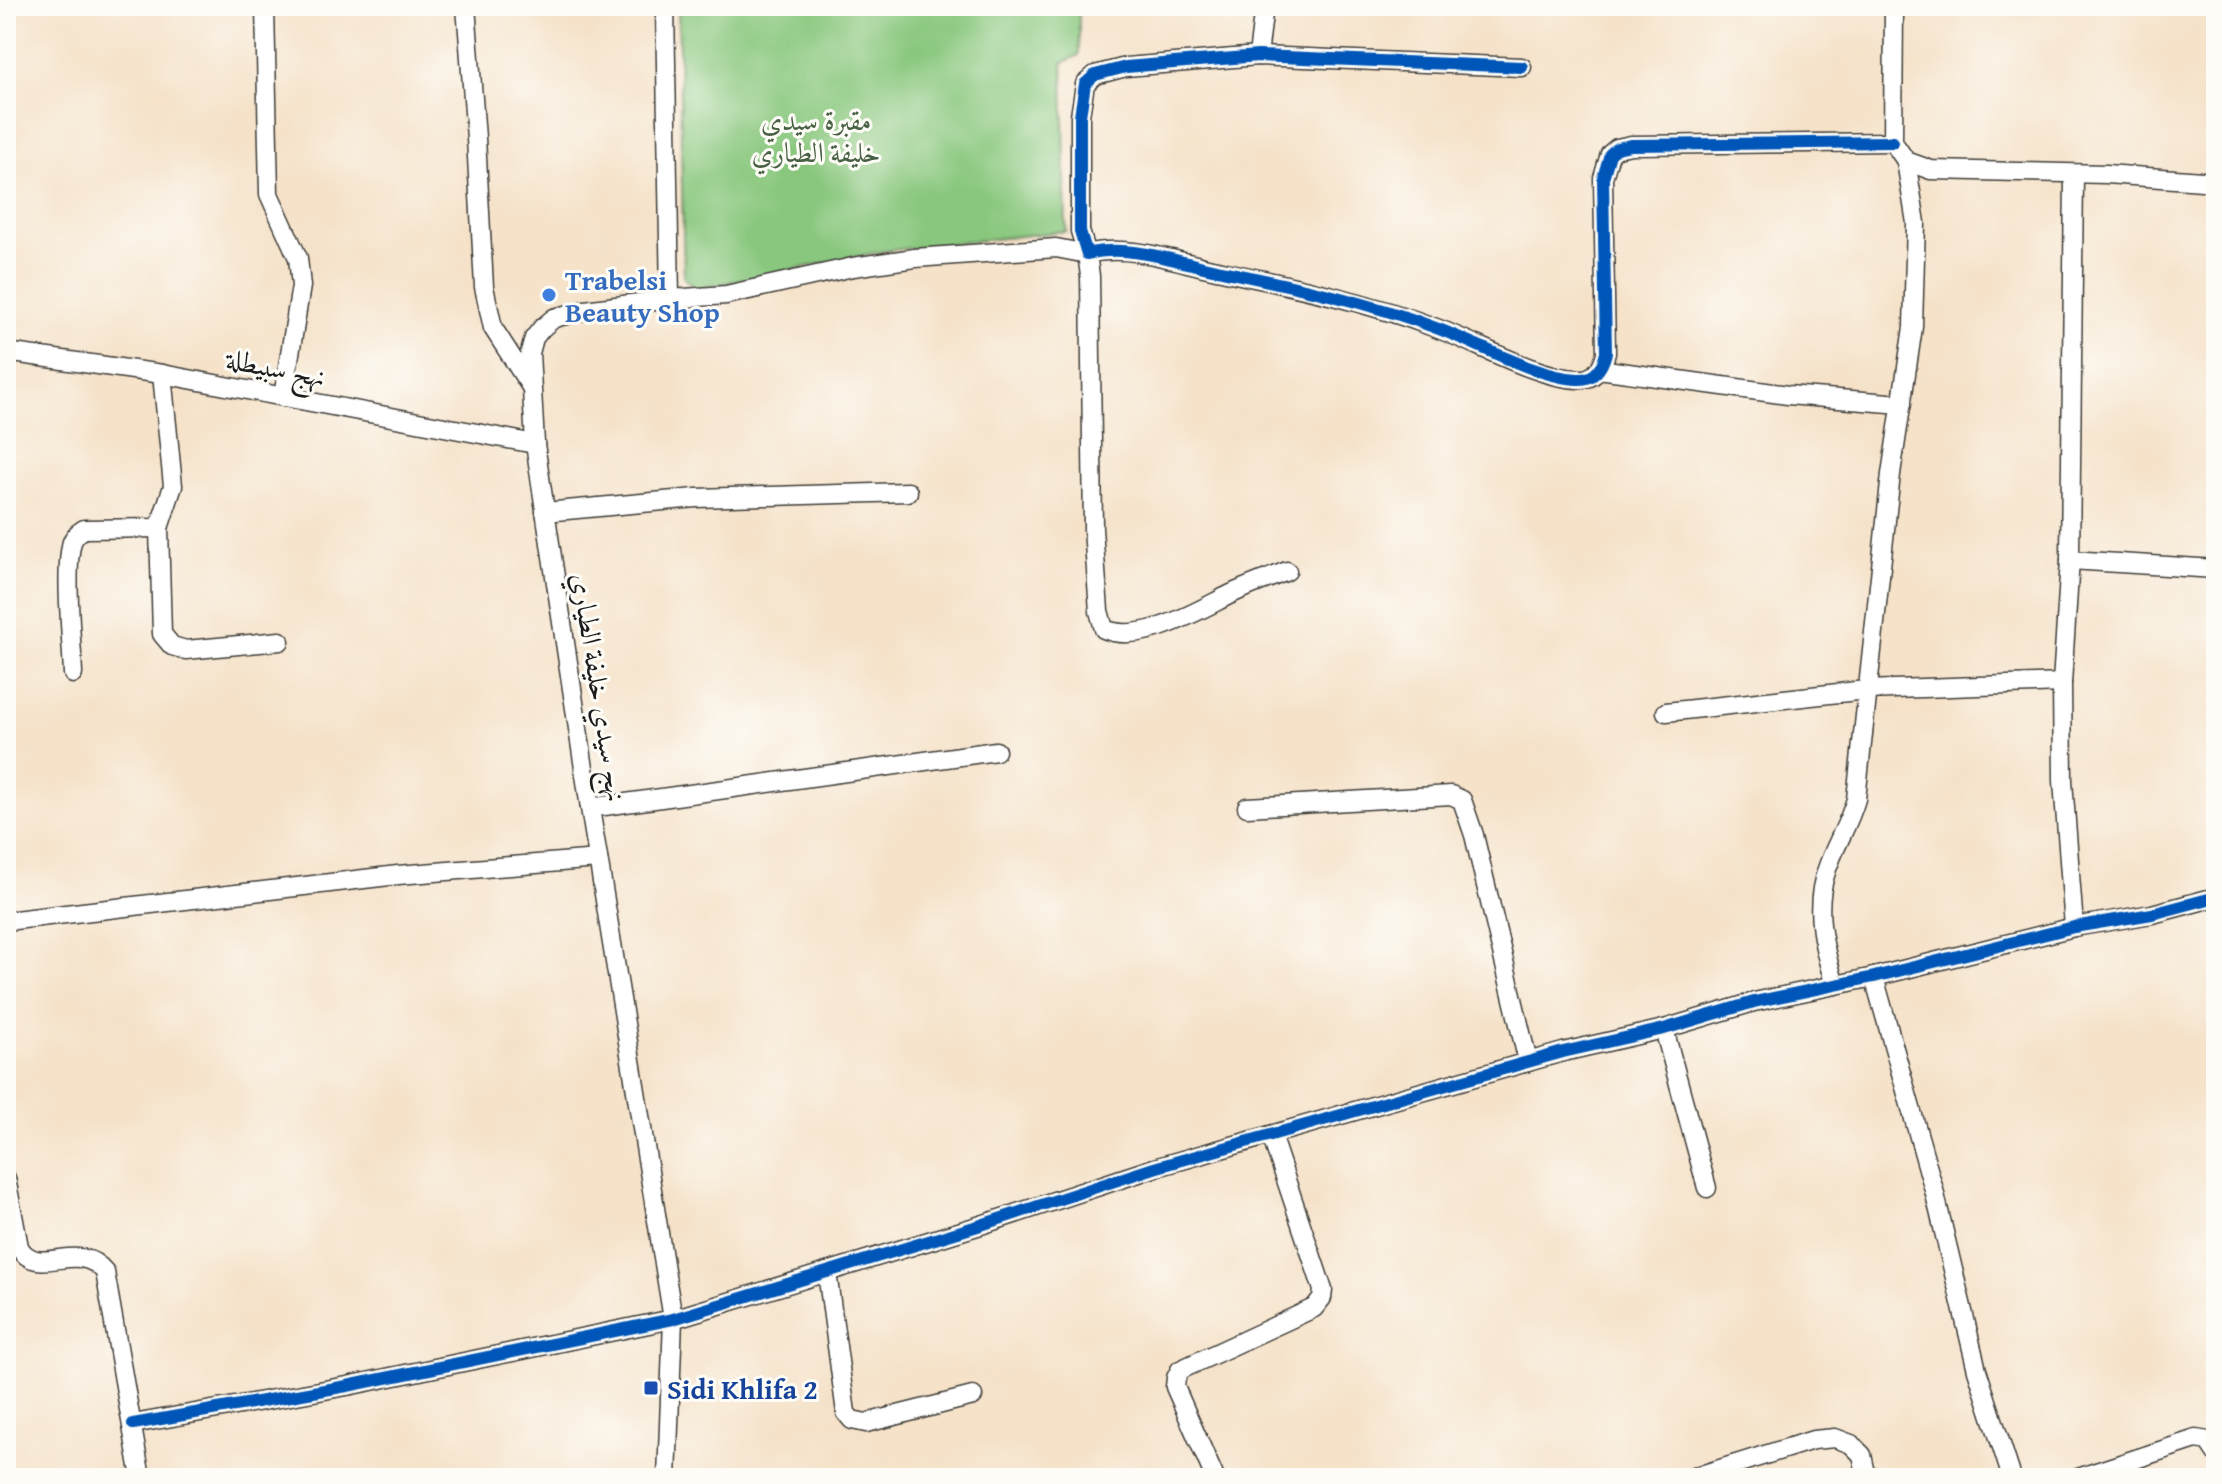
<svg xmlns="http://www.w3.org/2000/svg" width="2222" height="1484" viewBox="0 0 2222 1484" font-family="'Gentium Book Plus',Amiri,serif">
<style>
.green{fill:#89c77e;stroke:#52724d;stroke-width:2}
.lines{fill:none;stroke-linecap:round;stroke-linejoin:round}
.minor-casing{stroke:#3d3a36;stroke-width:21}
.minor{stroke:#fff;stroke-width:18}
.cycleway-casing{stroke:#fdfcf7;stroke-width:17}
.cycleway{stroke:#0057b8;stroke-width:12}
.shop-dot{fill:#3f7fe0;stroke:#fdfcf7;stroke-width:3}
.transit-dot{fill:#1a4fb4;stroke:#fdfcf7;stroke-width:3}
.labels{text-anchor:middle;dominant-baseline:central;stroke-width:6;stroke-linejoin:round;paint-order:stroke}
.park-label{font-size:28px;fill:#486043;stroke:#fdfcf7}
.shop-label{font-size:28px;font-weight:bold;fill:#366cbe;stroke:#fdfcf7;text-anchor:start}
.street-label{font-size:28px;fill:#1c1c1c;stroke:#fdfcf7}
.transit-label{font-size:28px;font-weight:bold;fill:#164399;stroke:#fdfcf7;text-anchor:start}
</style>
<rect width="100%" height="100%" fill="#fdfcf7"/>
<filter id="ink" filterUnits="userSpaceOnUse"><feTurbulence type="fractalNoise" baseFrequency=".0125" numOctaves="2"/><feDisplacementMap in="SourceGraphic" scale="16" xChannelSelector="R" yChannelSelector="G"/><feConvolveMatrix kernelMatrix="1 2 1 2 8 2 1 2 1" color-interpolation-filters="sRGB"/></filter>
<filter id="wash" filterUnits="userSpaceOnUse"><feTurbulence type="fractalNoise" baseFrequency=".006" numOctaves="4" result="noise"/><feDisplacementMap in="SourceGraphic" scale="32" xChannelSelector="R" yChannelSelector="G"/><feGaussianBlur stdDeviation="1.8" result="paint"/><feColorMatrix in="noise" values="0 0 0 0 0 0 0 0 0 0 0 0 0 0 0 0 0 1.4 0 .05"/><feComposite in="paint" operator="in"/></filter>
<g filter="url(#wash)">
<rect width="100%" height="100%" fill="#f5e2c9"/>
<!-- green -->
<path class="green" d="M678,6H1079V55L1063,63L1066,231L885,251L696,289L684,278Z"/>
</g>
<g filter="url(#ink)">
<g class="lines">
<defs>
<g id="minor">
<path d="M265,6L269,194L298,258L301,286L283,397"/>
<path d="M466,6L476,138L484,287L493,328L531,387"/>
<path d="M665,6L670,299L585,310L554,318L542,328L534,338L530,353L535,444L590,808L673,1319L667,1478"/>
<path d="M1894,6L1893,142L1906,161L1931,170L2106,174L2216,182"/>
<path d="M1258,56L1264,6"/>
<path d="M1522,67L1258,56L1126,67L1095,75L1085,84L1080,116V231L1087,254C1128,244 1172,260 1212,269C1288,285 1363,300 1436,328C1475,342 1537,378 1578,379C1595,380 1602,368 1606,353L1603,178L1610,154L1617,148L1631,145L1893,142"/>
<path d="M670,299L726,295L853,267L915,258L1056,248L1087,254L1090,276L1093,529L1099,611L1104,629C1141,645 1197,611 1229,595C1247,586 1268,579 1287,571"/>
<path d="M6,352L162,374L535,444"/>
<path d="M1599,369L1788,395L1902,404"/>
<path d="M162,374L173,486L159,528L162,634L172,646L186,650L280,641"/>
<path d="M545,512L696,498L908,492"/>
<path d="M2070,560L2216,569"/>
<path d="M73,674C72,642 64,570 72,542C75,535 78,533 84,529L159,528"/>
<path d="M1666,712L1866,690L2062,683"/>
<path d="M1247,807L1451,795L1462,800L1474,835L1528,1062"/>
<path d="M590,808L996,751"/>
<path d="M6,921L398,875L598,859"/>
<path d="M2074,927L2063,781L2062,683L2070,560L2074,174"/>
<path d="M1874,977L1934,1190L1977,1370L2012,1478"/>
<path d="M1835,985C1823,946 1813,908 1827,869C1835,845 1849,824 1856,799L1891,474L1913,327L1916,223L1906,161"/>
<path d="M1664,1029L1707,1188"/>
<path d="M6,1178L19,1247C38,1280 78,1238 105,1272L141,1478"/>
<path d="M827,1272L846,1413L852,1420L866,1423L973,1396"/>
<path d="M133,1424L347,1386L673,1319L981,1225L1154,1168L1563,1052L1664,1029L1754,1002L1874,977L2074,927L2152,914L2216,897"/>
<path d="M1215,1478L1175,1387L1176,1378L1180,1370L1314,1308L1322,1298L1323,1290L1271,1135"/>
<path d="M1691,1478L1813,1440L1835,1438L1851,1444L1862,1455L1867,1478"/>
<path d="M2078,1478L2196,1439L2208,1441L2216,1453"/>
</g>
</defs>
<!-- minor casing -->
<use href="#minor" class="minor-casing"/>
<!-- minor -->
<use href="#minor" class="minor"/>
<defs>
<g id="cycleway">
<path d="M1522,67L1258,56L1126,67L1095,75L1085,84L1080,116V231L1087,254C1128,244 1172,260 1212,269C1288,285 1363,300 1436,328C1475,342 1537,378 1578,379C1595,380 1602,368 1606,353L1603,178L1610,154L1617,148L1631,145L1893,142"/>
<path d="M133,1424L347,1386L673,1319L981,1225L1154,1168L1563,1052L1664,1029L1754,1002L1874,977L2074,927L2152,914L2216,897"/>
</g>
</defs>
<!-- cycleway casing -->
<use href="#cycleway" class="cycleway-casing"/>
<!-- cycleway -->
<use href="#cycleway" class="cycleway"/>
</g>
</g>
<!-- markers -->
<circle class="shop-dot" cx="549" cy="295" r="8"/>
<rect class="transit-dot" x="643" y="1380" width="16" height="16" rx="4"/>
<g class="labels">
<!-- park labels -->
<g class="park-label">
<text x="816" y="119">مقبرة سيدي<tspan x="816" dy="32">خليفة الطياري</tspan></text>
</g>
<!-- shop labels -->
<g class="shop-label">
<text x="565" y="279">Trabelsi<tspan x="565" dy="32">Beauty Shop</tspan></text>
</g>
<!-- street labels -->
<g class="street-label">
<text transform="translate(276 367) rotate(11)">نهج سبيطلة</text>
<text transform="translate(600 687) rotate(81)">نهج سيدي خليفة الطياري</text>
</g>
<!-- transit labels -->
<g class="transit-label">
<text x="667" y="1388">Sidi Khlifa 2</text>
</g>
</g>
<!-- margin -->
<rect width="2222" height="1484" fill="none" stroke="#fdfcf7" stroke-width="32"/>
</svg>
